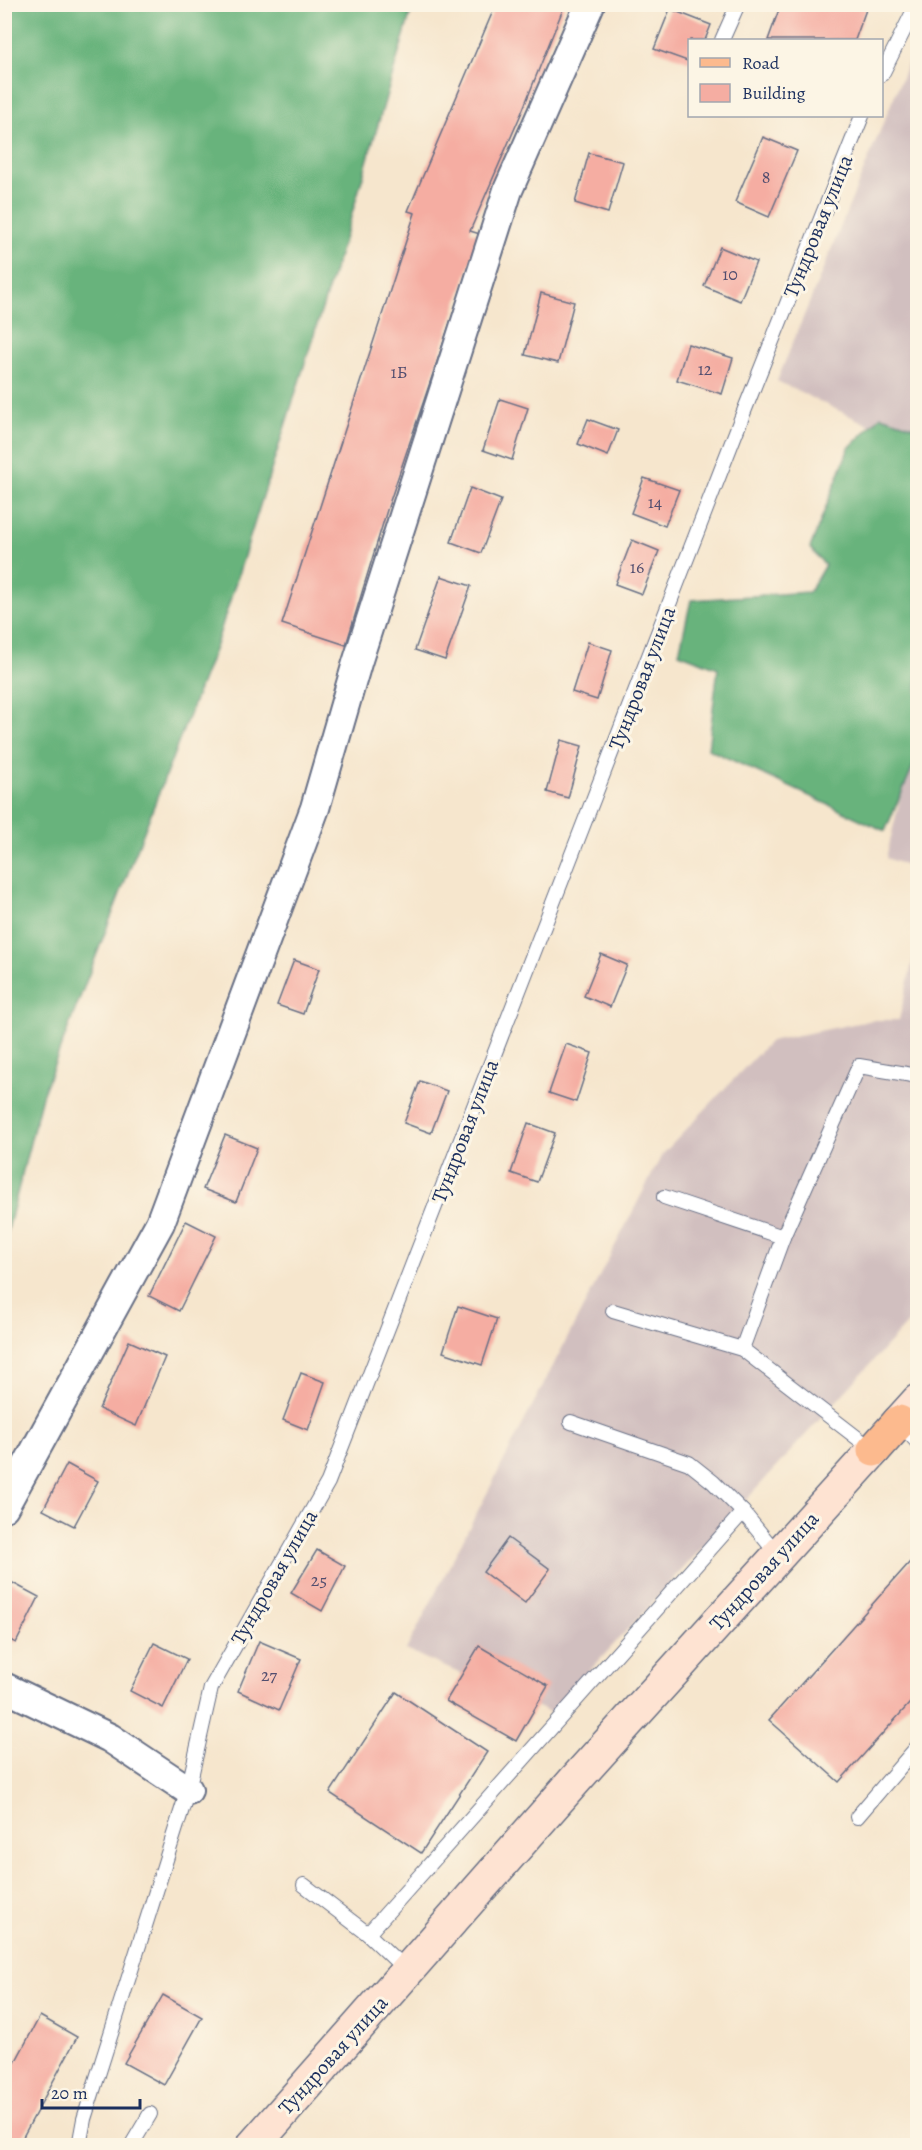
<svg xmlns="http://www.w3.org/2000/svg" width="922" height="2150" viewBox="0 0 922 2150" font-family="Alegreya,serif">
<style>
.industrial{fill:#d1bfbf}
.forest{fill:#67b37c;stroke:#41716d;stroke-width:1.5}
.building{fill:#f5ada2}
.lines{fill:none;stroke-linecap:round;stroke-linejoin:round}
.service-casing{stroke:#686f85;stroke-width:16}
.minor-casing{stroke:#686f85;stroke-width:32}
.secondary-casing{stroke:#686f85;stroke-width:36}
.primary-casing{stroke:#686f85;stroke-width:36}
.service{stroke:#fff;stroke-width:14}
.minor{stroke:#fff;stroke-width:28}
.secondary{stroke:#fee3d2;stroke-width:33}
.primary{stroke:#fcba8e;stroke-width:33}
.labels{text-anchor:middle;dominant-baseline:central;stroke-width:6;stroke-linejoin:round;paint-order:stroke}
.number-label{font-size:18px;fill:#524e6f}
.street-label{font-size:21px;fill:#1b2f5e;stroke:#fcf5e5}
</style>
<rect width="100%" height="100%" fill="#fcf5e5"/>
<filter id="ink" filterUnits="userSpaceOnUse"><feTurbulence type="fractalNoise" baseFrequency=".0167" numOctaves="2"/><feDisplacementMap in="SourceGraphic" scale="12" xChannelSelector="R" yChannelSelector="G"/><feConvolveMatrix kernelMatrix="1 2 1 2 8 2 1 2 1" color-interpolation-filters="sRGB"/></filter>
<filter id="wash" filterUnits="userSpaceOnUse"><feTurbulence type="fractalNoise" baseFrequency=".008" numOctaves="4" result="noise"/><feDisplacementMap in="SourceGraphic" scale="24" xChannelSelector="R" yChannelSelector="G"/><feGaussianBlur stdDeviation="1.35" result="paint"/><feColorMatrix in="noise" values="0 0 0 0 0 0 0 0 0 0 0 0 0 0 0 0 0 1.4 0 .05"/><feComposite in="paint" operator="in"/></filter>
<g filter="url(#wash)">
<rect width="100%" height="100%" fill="#f6e6cd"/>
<!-- industrial -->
<g class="industrial">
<path d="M917,41V448L777,381Z"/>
<path d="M917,728V869L886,858Z"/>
<path d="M917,942V1313L551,1713L406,1650L662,1155L770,1041L873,1020H899Z"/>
</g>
<!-- forest -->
<g class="forest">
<path d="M5,4L413,5L351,217L216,645L42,1096L5,1241Z"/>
<path d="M881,416L918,428L917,757L885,831L708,749L718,668L679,653L691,600L809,592L825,565L810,548L849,448Z"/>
</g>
<g id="blocks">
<!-- building -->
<g class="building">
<path d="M496,4H565L521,114L470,231L480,234L387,510L346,645L282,624L415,213L408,211Z"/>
<path d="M781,4H868L855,40H768Z"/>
<path d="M670,9L711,25L705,40H690V62L654,49Z"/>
<path d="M763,137L797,151L769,217L735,202Z"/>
<path d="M589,153L623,162L608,213L575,203Z"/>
<path d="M720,247L756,262L740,301L704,286Z"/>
<path d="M541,293L574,302L558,363L525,355Z"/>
<path d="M688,344L733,358L722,394L677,380Z"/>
<path d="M500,399L528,408L512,460L483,450Z"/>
<path d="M588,419L618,430L608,456L578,444Z"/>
<path d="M644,478L679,490L665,526L631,513Z"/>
<path d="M470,488L501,500L481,553L451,542Z"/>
<path d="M632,540L659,551L642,594L615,584Z"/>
<path d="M441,576L471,586L445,660L415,650Z"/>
<path d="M588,642L612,650L597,700L572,692Z"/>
<path d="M561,740L582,746L568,798L547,792Z"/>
<path d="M601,954L627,965L610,1007L584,996Z"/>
<path d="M294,960L319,969L303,1014L277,1005Z"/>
<path d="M566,1044L592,1053L576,1102L549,1093Z"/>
<path d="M420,1081L447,1091L431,1133L404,1123Z"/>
<path d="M528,1123L555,1133L537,1182L511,1173Z"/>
<path d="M225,1135L257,1148L236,1202L203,1189Z"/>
<path d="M186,1221L216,1236L179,1311L149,1296Z"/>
<path d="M458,1306L497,1319L482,1365L443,1352Z"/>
<path d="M129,1341L165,1357L136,1426L99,1409Z"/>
<path d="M301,1373L325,1382L308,1430L283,1420Z"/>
<path d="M67,1464L98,1481L74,1526L43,1510Z"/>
<path d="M508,1538L550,1569L525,1603L483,1572Z"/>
<path d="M317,1550L345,1566L322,1611L291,1593Z"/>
<path d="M918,1553V1694L839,1782L769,1720Z"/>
<path d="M9,1581L39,1597L16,1643L4,1637V1589Z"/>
<path d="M259,1641L301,1659L279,1710L238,1691Z"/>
<path d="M154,1643L187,1659L163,1708L130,1691Z"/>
<path d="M479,1646L548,1686L516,1741L446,1701Z"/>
<path d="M396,1692L487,1752L421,1853L330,1793Z"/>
<path d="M163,1995L202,2017L164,2085L124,2063Z"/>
<path d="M40,2016L77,2037L18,2146H4V2083Z"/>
</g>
</g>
</g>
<g filter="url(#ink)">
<use href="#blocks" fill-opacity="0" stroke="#686f85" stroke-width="1.5"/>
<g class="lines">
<defs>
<g id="service">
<path d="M722,40L738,4"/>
<path d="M882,74L917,4"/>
<path d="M664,1197L783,1237"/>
<path d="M613,1311L742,1349"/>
<path d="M571,1422L689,1463L713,1482L743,1512L778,1555"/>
<path d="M899,1422L918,1443"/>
<path d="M873,1450L742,1349L783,1237L859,1066L918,1076"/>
<path d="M857,1817L918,1746"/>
<path d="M304,1885L368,1934L407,1971"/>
<path d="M368,1934L743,1512"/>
<path d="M79,2146L84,2119L188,1790L211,1688L328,1482L741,419L862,116"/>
<path d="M131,2146L150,2114"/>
</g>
<g id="minor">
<path d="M4,1507L160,1223L315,808L357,663L508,190L590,4"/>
<path d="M4,1687L110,1738L188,1790"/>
</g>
<g id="secondary">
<path d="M899,1422L918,1401"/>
<path d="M253,2146L576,1779L874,1450"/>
</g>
<path id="primary" d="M874,1450L899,1422"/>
</defs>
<!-- service casing -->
<use href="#service" class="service-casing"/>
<!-- minor casing -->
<use href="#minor" class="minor-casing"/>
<!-- secondary casing -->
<use href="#secondary" class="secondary-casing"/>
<!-- primary casing -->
<use href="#primary" class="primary-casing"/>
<!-- service -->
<use href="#service" class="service"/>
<!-- minor -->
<use href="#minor" class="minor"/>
<!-- secondary -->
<use href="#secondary" class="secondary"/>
<!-- primary -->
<use href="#primary" class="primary"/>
</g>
</g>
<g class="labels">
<!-- number labels -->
<g class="number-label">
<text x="766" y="177">8</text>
<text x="730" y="274">10</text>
<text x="705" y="369">12</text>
<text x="399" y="372">1Б</text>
<text x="655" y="502">14</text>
<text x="637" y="567">16</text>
<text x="319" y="1580">25</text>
<text x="269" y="1675">27</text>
</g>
<!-- street labels -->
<g class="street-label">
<text transform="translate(818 226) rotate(-68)">Тундровая улица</text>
<text transform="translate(642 678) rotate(-69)">Тундровая улица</text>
<text transform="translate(465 1131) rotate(-69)">Тундровая улица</text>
<text transform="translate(764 1571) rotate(-48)">Тундровая улица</text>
<text transform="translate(274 1577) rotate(-60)">Тундровая улица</text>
<text transform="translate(333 2055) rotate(-48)">Тундровая улица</text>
</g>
</g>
<!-- margin -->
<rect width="922" height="2150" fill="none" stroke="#fcf5e5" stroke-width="24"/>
<!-- legend -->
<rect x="688" y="39" width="195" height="78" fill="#fcf5e5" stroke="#a2a6af" stroke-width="1.5"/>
<rect x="700" y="58" width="30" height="9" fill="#fcba8e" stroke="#a2a6af" stroke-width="1.5"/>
<text x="742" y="69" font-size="18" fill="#1b2f5e">Road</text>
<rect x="700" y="84" width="30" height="18" fill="#f5ada2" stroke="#a2a6af" stroke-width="1.5"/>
<text x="742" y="99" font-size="18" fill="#1b2f5e">Building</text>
<!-- scale -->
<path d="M42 2099v9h98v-9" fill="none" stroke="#1b2f5e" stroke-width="3"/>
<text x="51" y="2099" font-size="18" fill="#1b2f5e" stroke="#fcf5e5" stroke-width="4.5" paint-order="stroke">20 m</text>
</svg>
